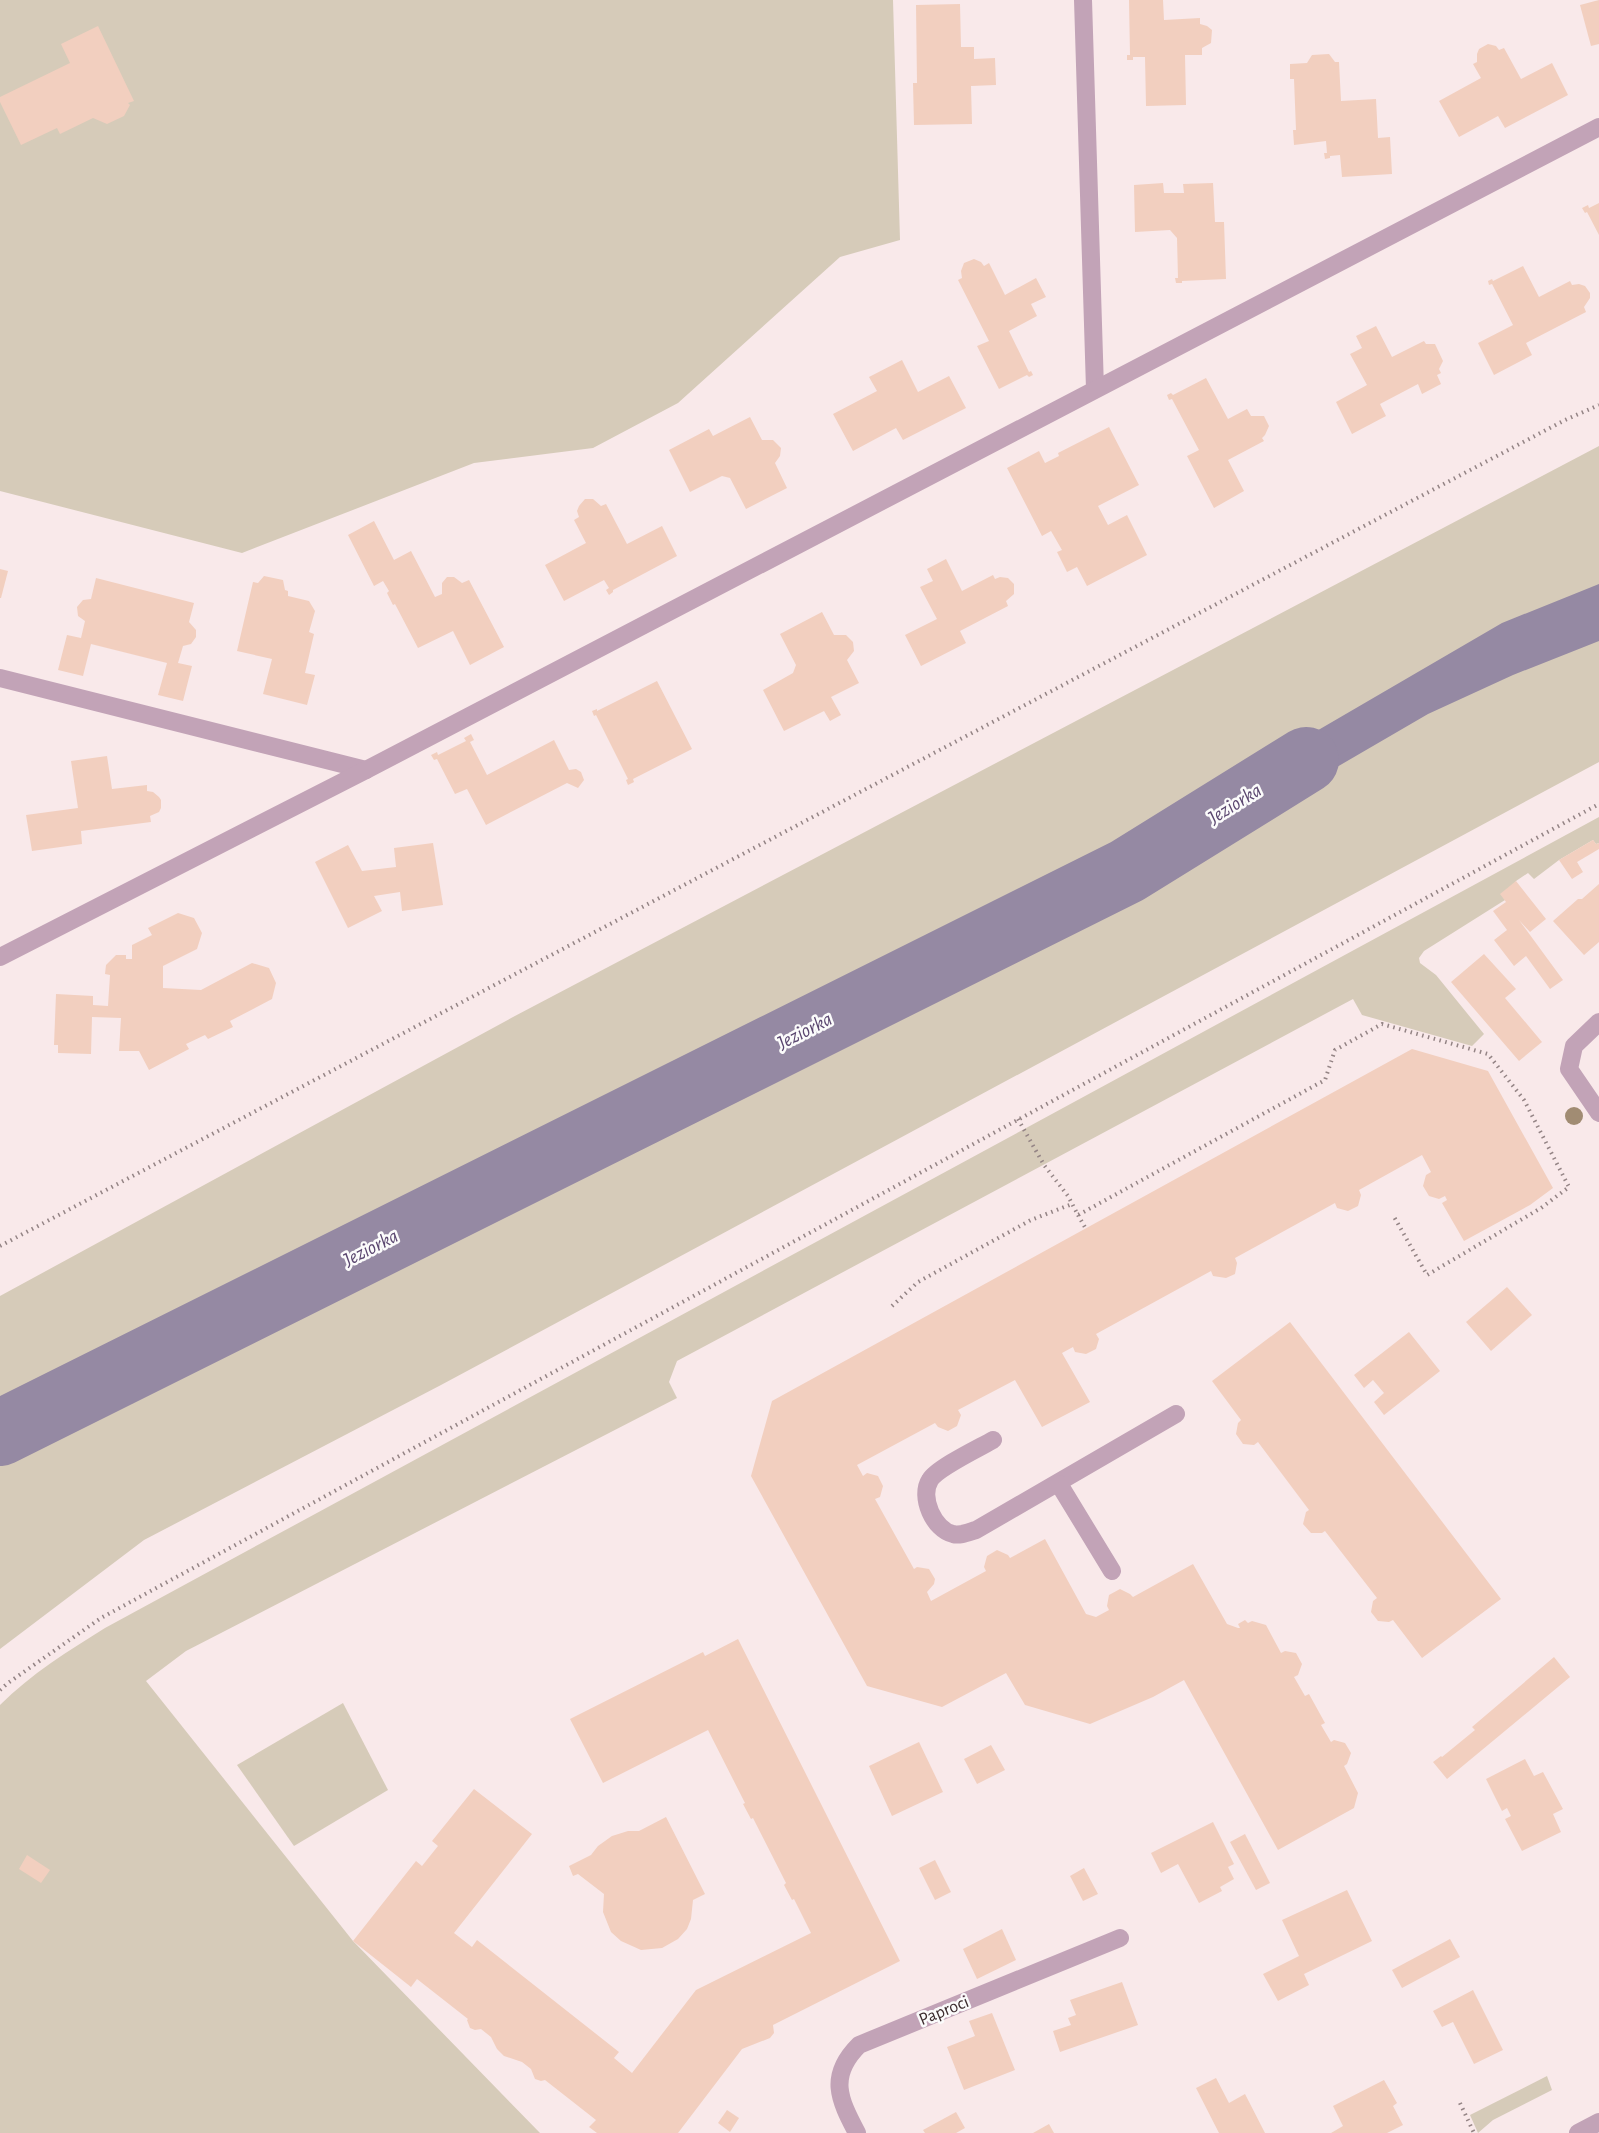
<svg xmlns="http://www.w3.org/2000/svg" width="1599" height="2133" viewBox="0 0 1599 2133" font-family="'Alegreya Sans',sans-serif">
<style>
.green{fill:#d6cbb9}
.water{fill:#9589a3}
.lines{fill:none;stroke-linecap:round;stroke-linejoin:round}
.river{stroke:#9589a3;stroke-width:66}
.building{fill:#f2cfbf}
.path{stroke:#948485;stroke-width:4;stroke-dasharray:1.5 4.5;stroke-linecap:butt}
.minor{stroke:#c2a3b7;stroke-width:18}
.tree{fill:#a18c73}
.labels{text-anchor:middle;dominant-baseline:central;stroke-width:5;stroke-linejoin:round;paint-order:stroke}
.street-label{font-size:18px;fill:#3b2b2d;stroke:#fbfbfb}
.water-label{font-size:20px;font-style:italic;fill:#5a466f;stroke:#fbfbfb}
</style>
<rect width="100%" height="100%" fill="#f9e9ea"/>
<!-- green -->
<g class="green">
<path d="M0,0H893L900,240L840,257L678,403L593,448L474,463L242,553L0,491Z"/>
<path d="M1599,446V762L441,1385L144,1540L0,1649V1296L513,1017Z"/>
<path d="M1599,817V843L1596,844L1593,840L1559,860L1534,879L1528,873L1516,881L1505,900L1424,951L1419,958L1420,963L1436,975L1484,1034L1472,1046L1362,1015L1353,999L677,1361L669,1382L677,1398L186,1651L146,1681L353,1941L540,2133H0V1705C31,1674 68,1651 105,1628Z"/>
<path d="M343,1703L388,1790L294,1846L237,1765Z"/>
<path d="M1547,2076L1552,2090L1493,2120L1478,2133L1470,2115Z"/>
</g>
<!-- water -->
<path class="water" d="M1599,584V641L1513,675L1428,714L1306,785L1250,821L1204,792L1272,757L1502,623Z"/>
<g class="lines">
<!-- river -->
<path class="river" d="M0,1433L1127,871L1306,760"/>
</g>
<!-- building -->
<g class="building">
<path d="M1129,0H1163L1164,20L1200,18V24L1207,26L1212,30L1211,43L1202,48V55H1185L1186,105L1146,106L1145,57H1133V60H1127V55H1130Z"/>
<path d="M1599,0V44L1591,46L1580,5Z"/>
<path d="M960,4L961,47H974V59L995,58L996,85L971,86L972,124L914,125L913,83H917L916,5Z"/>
<path d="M98,26L134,101L128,103L130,105L124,116L107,124L93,118L60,134L57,128L21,145L0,102V97L70,63L61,44Z"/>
<path d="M1488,44L1496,46L1499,50L1504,48L1521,79L1552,63L1568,95L1505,128L1498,116L1459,137L1439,101L1481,78L1473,64L1477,62V54L1479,49Z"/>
<path d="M1329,54L1335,62H1339L1341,101L1376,99L1378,138L1390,137L1392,174L1342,177L1340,155L1330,156V158L1325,159L1324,153H1327L1326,141L1294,145L1293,130H1296L1294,79H1290V64L1307,63L1312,55Z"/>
<path d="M1163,183L1164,193H1184L1183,184L1213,183L1215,222H1224L1226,279L1182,281V283H1176L1175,278H1178L1177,238L1170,230L1135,232L1134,185Z"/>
<path d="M1599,203V235L1587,212L1585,213L1582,208L1588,205L1589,208Z"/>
<path d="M974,259L981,262L984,266L989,263L1005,295L1036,278L1046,297L1031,304L1037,316L1009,331L1029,372L1031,371L1033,375L1029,377L1027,375L999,389L977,346L989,341L958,280L962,278L961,271L964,263Z"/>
<path d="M1523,266L1539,297L1570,281L1572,285L1579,284L1585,286L1590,293V298L1584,307L1586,312L1526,343L1532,355L1494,375L1478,343L1513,325L1492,284L1489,285L1488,281L1492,279L1493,281Z"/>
<path d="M1376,326L1392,357L1424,341L1426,344H1435L1443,361L1439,369L1441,373L1437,375L1441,384L1422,394L1418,384L1380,404L1386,416L1352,434L1336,402L1367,385L1350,354L1362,348L1356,336Z"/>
<path d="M902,360L918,392L949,376L966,408L903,440L896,428L853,451L833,414L877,391L869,377Z"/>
<path d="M1206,378L1228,419L1247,409L1251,416H1264L1269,426L1265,435L1262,438L1264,441L1228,460L1244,491L1214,508L1187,456L1199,450L1172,399L1169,400L1167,395L1171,393L1173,395Z"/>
<path d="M750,417L762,440H773L781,448L780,456L775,463L787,488L746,509L730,478L722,476L690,492L669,450L709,429L713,436Z"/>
<path d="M1109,427L1139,485L1098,506L1108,525L1127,515L1147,555L1087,586L1077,567L1067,572L1057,552L1062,550L1051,531L1042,536L1007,468L1039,451L1045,463L1059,456L1058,453Z"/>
<path d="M585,499H593L601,506L606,504L627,544L662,526L677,556L613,590V592L609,595L606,590L609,588L604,580L564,601L545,565L586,543L574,520L579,517L577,511L579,506Z"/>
<path d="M374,521L394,560L411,551L435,597L442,594V583L447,577H454L462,583L469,580L504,647L470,665L453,631L418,648L395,604L393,605L387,593L389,591L383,581L374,586L348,535Z"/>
<path d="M946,559L962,591L993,575L995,579L1000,577L1008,578L1014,584V594L1006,601L1008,606L960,631L966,643L921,666L905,635L937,619L920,587L933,581L927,569Z"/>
<path d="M0,569L8,571L1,598H0Z"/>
<path d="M264,576L283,580L285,590L288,591V596L309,601L315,611L309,632L314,634L305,673L315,675L307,705L263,694L272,659L237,651L253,582L258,583Z"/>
<path d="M96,578L194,603L189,622L196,630V637L191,644L183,646L178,663L192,666L183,701L158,695L167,663L91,644L83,676L58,670L67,635L81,638L85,621L78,616L77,607L83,600L91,599Z"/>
<path d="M822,612L834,635H846L853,642L854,651L847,660L859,683L831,697L841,715L830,721L824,711L784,731L763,690L793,673L796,665L780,634Z"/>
<path d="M657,681L692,749L633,779L634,782L628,785L626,780L628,779L596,715L594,716L592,711L597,709V711Z"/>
<path d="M471,734L474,740L470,742L487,775L554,740L569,770L576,769L581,772L584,780L578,788L567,783L486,825L467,789L455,794L437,759L434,760L431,755L437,752L438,755L466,741L464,738Z"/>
<path d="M107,756L112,789L147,785V791L153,792L159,797L161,800V808L159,812L150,816L151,822L81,831L82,844L32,851L26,815L78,808L71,761Z"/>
<path d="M1593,840L1596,844L1599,843V849L1577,862L1583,872L1572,879L1559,860Z"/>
<path d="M433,843L443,905L402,911L400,892L374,896L382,911L348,928L315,862L348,845L362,871L396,867L394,848Z"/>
<path d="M1516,881L1546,919L1530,932L1519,920L1563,980L1550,989L1526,956L1514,966L1494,940L1507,930L1493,911L1506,902L1500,894Z"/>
<path d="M1599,884V942L1584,955L1553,921L1578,899H1582Z"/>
<path d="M178,913L194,918L202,933L197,949L163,966V988L201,990L252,963L269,968L276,983L272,999L230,1021L233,1027L208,1039L205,1035L186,1044L189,1049L149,1070L139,1051H119L121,1018L92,1017L91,1054L58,1053V1045H54L56,994L93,996V1005L108,1006L110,975L105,974L106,965L116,955H126V959H132V945L152,935L148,928Z"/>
<path d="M1484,954L1516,989L1505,998L1542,1042L1519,1061L1451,982Z"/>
<path d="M1412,1049L1488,1071L1553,1188L1530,1205L1464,1241L1442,1203L1447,1200L1445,1196L1439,1199L1429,1196L1423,1186L1426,1175L1431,1172L1422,1155L1359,1190L1361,1195L1358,1206L1348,1211L1337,1208L1335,1203L1235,1258L1237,1263L1235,1274L1226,1278L1213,1276L1211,1271L1096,1334L1099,1339L1096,1349L1086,1354L1075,1352L1073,1347L1062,1353L1090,1402L1042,1427L1015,1380L958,1410L961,1415L957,1426L948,1431L938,1427L935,1423L857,1465L863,1476L867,1473L878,1476L883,1486L880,1497L875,1499L914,1569L917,1567L929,1569L935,1579L934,1584L927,1592L931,1601L986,1571L984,1567L987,1556L997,1550L1008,1555L1010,1558L1045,1539L1086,1614L1096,1617L1109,1610L1107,1606L1109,1595L1120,1589L1130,1594L1133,1597L1193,1564L1227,1624L1238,1628H1240L1238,1624L1245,1620L1248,1623L1252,1621L1266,1625L1281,1653L1285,1651L1296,1653L1302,1664L1298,1675L1294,1677L1305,1696L1309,1694L1325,1723L1321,1725L1331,1742L1334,1740L1345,1743L1351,1753L1347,1764L1344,1766L1358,1793L1354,1808L1278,1850L1184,1680L1153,1697L1090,1724L1025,1705L1006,1673L942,1707L867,1686L751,1476L772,1401Z"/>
<path d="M1507,1287L1532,1315L1491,1351L1466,1322Z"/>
<path d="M1290,1322L1501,1599L1422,1658L1393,1620L1389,1622L1378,1621L1371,1612L1373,1601L1377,1598L1325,1531L1322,1533H1311L1303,1524L1306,1512L1309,1510L1258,1442L1254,1445L1243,1444L1236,1434L1238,1423L1241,1420L1212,1381Z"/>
<path d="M1409,1332L1440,1371L1384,1415L1374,1402L1384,1393L1373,1380L1364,1388L1354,1375Z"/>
<path d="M738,1639L900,1961L773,2025L774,2033L770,2038L742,2049L678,2133H597L589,2127L596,2120L545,2080L541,2081L535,2079L531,2069L522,2062L504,2056L497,2049L491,2037L481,2029L475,2030L470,2028L467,2020L468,2019L417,1979L411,1987L353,1941L416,1861L422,1866L438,1846L432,1841L474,1789L532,1834L454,1933L472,1947L477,1940L619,2052L614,2058L632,2073L696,1990L811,1933L794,1899L792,1900L784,1885L786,1883L753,1818L751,1819L743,1804L745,1803L708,1730L603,1783L570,1719L703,1652L705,1656Z"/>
<path d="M1554,1657L1570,1677L1447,1779L1433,1762L1441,1756L1442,1757L1475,1730L1472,1727Z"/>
<path d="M919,1742L943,1792L892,1816L869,1766Z"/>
<path d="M991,1745L1005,1770L977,1784L964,1759Z"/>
<path d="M1525,1759L1534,1776L1543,1772L1563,1809L1553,1814L1561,1832L1522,1851L1505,1819L1511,1816L1507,1808L1502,1811L1486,1779Z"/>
<path d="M666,1817L705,1894L693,1900L691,1919L687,1929L678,1939L662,1948L641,1950L621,1941L611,1932L603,1912L604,1894L578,1874L573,1876L569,1866L591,1855L598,1846L612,1836L628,1831H639Z"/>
<path d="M1213,1822L1234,1864L1228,1867L1234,1879L1220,1887L1222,1891L1199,1903L1178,1864L1161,1873L1151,1853Z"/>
<path d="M1245,1834L1270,1883L1256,1890L1230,1842Z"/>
<path d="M27,1855L50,1870L41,1883L19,1869Z"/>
<path d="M935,1860L951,1892L935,1900L919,1868Z"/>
<path d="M1084,1868L1098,1894L1083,1901L1070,1876Z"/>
<path d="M1347,1890L1372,1941L1304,1974L1309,1985L1278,2001L1263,1974L1299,1956L1282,1920Z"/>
<path d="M1002,1929L1016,1960L977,1979L963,1949Z"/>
<path d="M1450,1939L1460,1957L1402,1988L1392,1970Z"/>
<path d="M1122,1982L1138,2025L1060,2052L1053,2031L1071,2025L1068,2018L1076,2015L1070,2000Z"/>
<path d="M1473,1990L1503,2050L1474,2064L1453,2022L1442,2027L1433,2011Z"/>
<path d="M992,2013L1015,2070L964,2090L947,2047L975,2036L969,2021Z"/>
<path d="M1216,2078L1229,2103L1245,2094L1265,2133H1219L1196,2088Z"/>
<path d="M1384,2080L1397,2103L1393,2106L1403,2125L1387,2133H1331L1343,2126L1333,2106Z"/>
<path d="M727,2110L739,2118L730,2132L718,2123Z"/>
<path d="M956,2112L965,2128L956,2133H925L923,2130Z"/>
<path d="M1049,2124L1054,2133H1033Z"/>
</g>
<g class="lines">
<!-- path -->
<g class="path">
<path d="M1018,1119L1044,1165L1068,1196L1078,1215L1325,1080L1335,1050L1382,1024L1488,1054L1524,1100L1569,1187L1541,1208L1427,1275L1393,1215"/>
<path d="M1078,1215L1086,1229"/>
<path d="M0,1246L1565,420L1599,405"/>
<path d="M892,1306L918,1282L1031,1220L1072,1204"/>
<path d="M0,1690L8,1683L101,1618L1599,804"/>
<path d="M1460,2103L1474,2133"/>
</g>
<!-- minor -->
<g class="minor">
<path d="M1083,0L1095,389"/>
<path d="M0,678L366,770"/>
<path d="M0,957L366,770L1599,127"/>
<path d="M1599,1022L1574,1046L1569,1069L1599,1113"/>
<path d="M993,1440C979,1448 937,1468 930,1480C919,1497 934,1530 953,1534C960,1536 969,1532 976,1530L1176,1414"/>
<path d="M1059,1484L1112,1571"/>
<path d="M857,2133C839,2099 828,2076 859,2045L1120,1938"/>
<path d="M1578,2133L1599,2122"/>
</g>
</g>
<!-- trees -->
<circle class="tree" cx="1574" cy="1116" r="9"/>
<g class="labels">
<!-- street labels -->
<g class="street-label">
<text transform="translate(944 2011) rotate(-22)">Paproci</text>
</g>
<!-- water labels -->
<g class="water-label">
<text transform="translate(1235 804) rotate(-32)">Jeziorka</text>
<text transform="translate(805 1031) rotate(-27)">Jeziorka</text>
<text transform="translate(371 1248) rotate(-27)">Jeziorka</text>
</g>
</g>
</svg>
